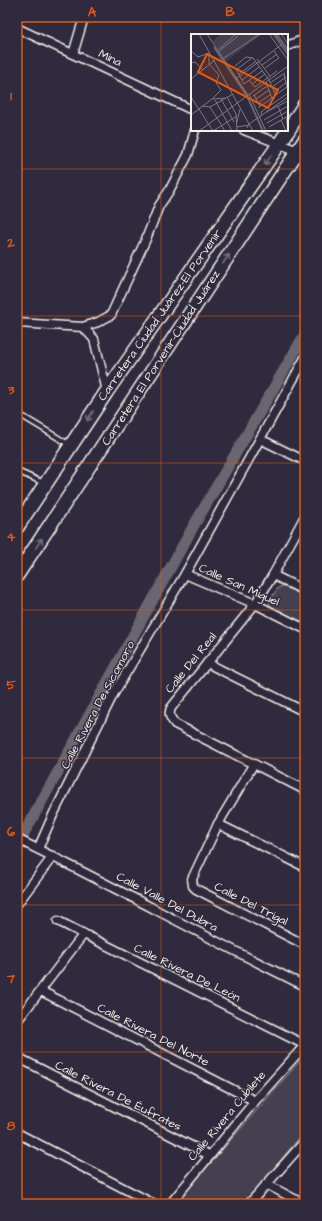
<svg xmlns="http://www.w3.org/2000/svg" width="322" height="1221" viewBox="0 0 322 1221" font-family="'Architects Daughter',sans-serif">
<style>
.green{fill:#454050;stroke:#9c989c}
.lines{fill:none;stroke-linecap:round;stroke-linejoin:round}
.canal{stroke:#6a6670;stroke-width:11}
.lane-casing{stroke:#f4f1e8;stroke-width:7}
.street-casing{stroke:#f4f1e8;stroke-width:11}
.primary-casing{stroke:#f4f1e8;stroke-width:16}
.lane{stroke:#2f2a3d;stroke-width:4}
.street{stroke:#2f2a3d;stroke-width:8}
.primary{stroke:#2f2a3d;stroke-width:13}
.oneway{stroke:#747079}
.grid{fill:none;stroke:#e8590c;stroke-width:1;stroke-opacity:0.55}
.labels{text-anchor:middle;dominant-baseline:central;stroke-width:3;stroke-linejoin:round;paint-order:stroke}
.street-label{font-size:12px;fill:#f4f1e8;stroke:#2f2a3d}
.inset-river{fill:none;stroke:#6a6670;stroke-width:2}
.inset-road{fill:none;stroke:#7e7a81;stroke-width:1}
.view{fill:#e8590c;fill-opacity:0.15;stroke:#e8590c;stroke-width:2}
.inset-edge{fill:none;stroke:#f4f1e8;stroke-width:2}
.neatline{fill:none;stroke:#e8590c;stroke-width:1.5}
.grid-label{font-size:13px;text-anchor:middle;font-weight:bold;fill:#e8590c}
</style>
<rect width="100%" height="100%" fill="#2f2a3d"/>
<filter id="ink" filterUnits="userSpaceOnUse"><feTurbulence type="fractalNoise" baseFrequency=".025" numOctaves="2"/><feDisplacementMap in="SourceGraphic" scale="8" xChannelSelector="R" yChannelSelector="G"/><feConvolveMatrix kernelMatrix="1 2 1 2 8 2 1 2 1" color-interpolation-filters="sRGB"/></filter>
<g filter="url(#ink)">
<!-- green -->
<g class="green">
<path d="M285,585L305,596V623L270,606L269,601L278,588Z"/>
<path d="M305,1055V1131L244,1204H179L182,1196Z"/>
</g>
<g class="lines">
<!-- canal -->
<path class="canal" d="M17,846L193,527L305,334"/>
<defs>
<g id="lane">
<path d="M17,413L70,445"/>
<path d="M17,471L44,483"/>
</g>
<g id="street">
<path d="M17,28L192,110"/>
<path d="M287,46L305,39"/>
<path d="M73,54L84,17"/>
<path d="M244,130L298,151"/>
<path d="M17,323L83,327L98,322L111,315L146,239L159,206L169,191L188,155L195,130"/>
<path d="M83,327L94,339L107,391"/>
<path d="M260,439L305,461"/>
<path d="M305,516L273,575L255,604L171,708C168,715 171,719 175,724L305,790"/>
<path d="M185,574L255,604L305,629"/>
<path d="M273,575L305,591"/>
<path d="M207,663L305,712"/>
<path d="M253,765L218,824L192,879L193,886L196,889L305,945"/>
<path d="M218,824L305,867"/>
<path d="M17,839C114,886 208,939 305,986"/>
<path d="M38,849L53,815L113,695L185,574L305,358"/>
<path d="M17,904L53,856"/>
<path d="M58,921L305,1045"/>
<path d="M41,991L255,1101"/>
<path d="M17,1021L83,935"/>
<path d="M17,1057L209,1155"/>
<path d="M17,1133L154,1204"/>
<path d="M266,1184L304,1204"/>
<path d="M170,1204L255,1101L305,1045"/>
<path d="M249,1204L305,1141"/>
</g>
<g id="primary">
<path d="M17,527L107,391L280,143L305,104"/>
<path d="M17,575L305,140"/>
</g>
</defs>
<!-- lane casing -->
<use href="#lane" class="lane-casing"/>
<!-- street casing -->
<use href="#street" class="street-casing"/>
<!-- primary casing -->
<use href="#primary" class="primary-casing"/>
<!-- lane -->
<use href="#lane" class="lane"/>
<!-- street -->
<use href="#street" class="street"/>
<!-- primary -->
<use href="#primary" class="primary"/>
</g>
<!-- one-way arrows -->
<defs><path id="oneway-shaft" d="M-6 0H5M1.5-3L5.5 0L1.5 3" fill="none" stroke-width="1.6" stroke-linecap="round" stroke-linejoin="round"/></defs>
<g class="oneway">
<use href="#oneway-shaft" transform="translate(268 160) rotate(125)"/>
<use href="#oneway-shaft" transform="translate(226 259) rotate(-57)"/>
<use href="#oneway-shaft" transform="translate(90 416) rotate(123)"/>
<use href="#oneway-shaft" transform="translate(39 543) rotate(-57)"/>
</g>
</g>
<!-- grid -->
<path class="grid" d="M161,17V1204M17,169H305M17,316H305M17,463H305M17,610H305M17,758H305M17,905H305M17,1052H305"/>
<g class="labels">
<!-- street labels -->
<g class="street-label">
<text transform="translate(110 58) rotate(25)">Mina</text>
<text transform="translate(160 315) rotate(-55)">Carretera Ciudad Juárez-El Porvenir</text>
<text transform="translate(161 358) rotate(-57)">Carretera El Porvenir-Ciudad Juárez</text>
<text transform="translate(239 585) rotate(24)">Calle San Miguel</text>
<text transform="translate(191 663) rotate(-51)">Calle Del Real</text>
<text transform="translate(98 705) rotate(-62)">Calle Rivera De Sicomoro</text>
<text transform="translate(167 902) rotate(28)">Calle Valle Del Dubra</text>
<text transform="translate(251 904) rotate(27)">Calle Del Trigal</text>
<text transform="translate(187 973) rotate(26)">Calle Rivera De León</text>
<text transform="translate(153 1035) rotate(27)">Calle Rivera Del Norte</text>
<text transform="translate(118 1096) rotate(27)">Calle Rivera De Éufrates</text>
<text transform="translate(227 1116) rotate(-50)">Calle Rivera Cubilete</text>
</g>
</g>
<!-- overview -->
<g transform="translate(191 34)">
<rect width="97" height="97" fill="#2f2a3d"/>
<path d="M30,0H71L35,27L22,7Z" fill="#454050"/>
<path class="inset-river" d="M84,0L97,18M23,13L56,62L72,97"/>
<path class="inset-road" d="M8,0L62,97M16,0L57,61M78,0L97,26M82,0L97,21M86,0L97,15M90,0L97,10M28,15L45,0M0,17L7,23L18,19M28,17L47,2M18,20V30L28,41L25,49L30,56L21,65M33,24L69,0M66,25L79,42M0,29L4,28L12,36M71,31L86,20M44,32L55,23L62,24L78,46L85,62M74,34L88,24L83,17M45,35L53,50L71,37M45,36L61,24M48,40L64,28M0,45L24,26M45,45L90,11M51,46L68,33M58,46L64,53L86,37M75,48L81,64M79,49L94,39M61,50L74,40M81,53L95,43M83,58L96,48M58,60L75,97M63,61L69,73M62,62L76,52M0,63L22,97M36,63L45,80L46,97M30,65L43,88M65,65L78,56M24,66L41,97M67,69L79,61M11,72L19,73L42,60M87,72L92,85M19,73L34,97M67,74L96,53L93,40M75,78L97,67M0,81L21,65L34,64M71,81L70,78L97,59M95,83L97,97M73,86L97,72M90,86L95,97M46,88L49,75M76,89L97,77M46,93L58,91M78,93L97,82M56,94L58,90L97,63M8,97L97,32M22,97L46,82"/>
<path class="view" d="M16,20L87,56L77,74L7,38Z"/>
<rect width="97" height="97" class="inset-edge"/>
</g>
<!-- margin -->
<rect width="322" height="1221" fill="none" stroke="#2f2a3d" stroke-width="44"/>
<rect x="22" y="22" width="278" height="1177" class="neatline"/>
<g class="grid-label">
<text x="92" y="16">A</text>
<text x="230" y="16">B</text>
<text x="11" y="100">1</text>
<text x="11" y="247">2</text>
<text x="11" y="394">3</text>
<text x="11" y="541">4</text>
<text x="11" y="689">5</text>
<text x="11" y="836">6</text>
<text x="11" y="983">7</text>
<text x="11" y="1130">8</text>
</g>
</svg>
